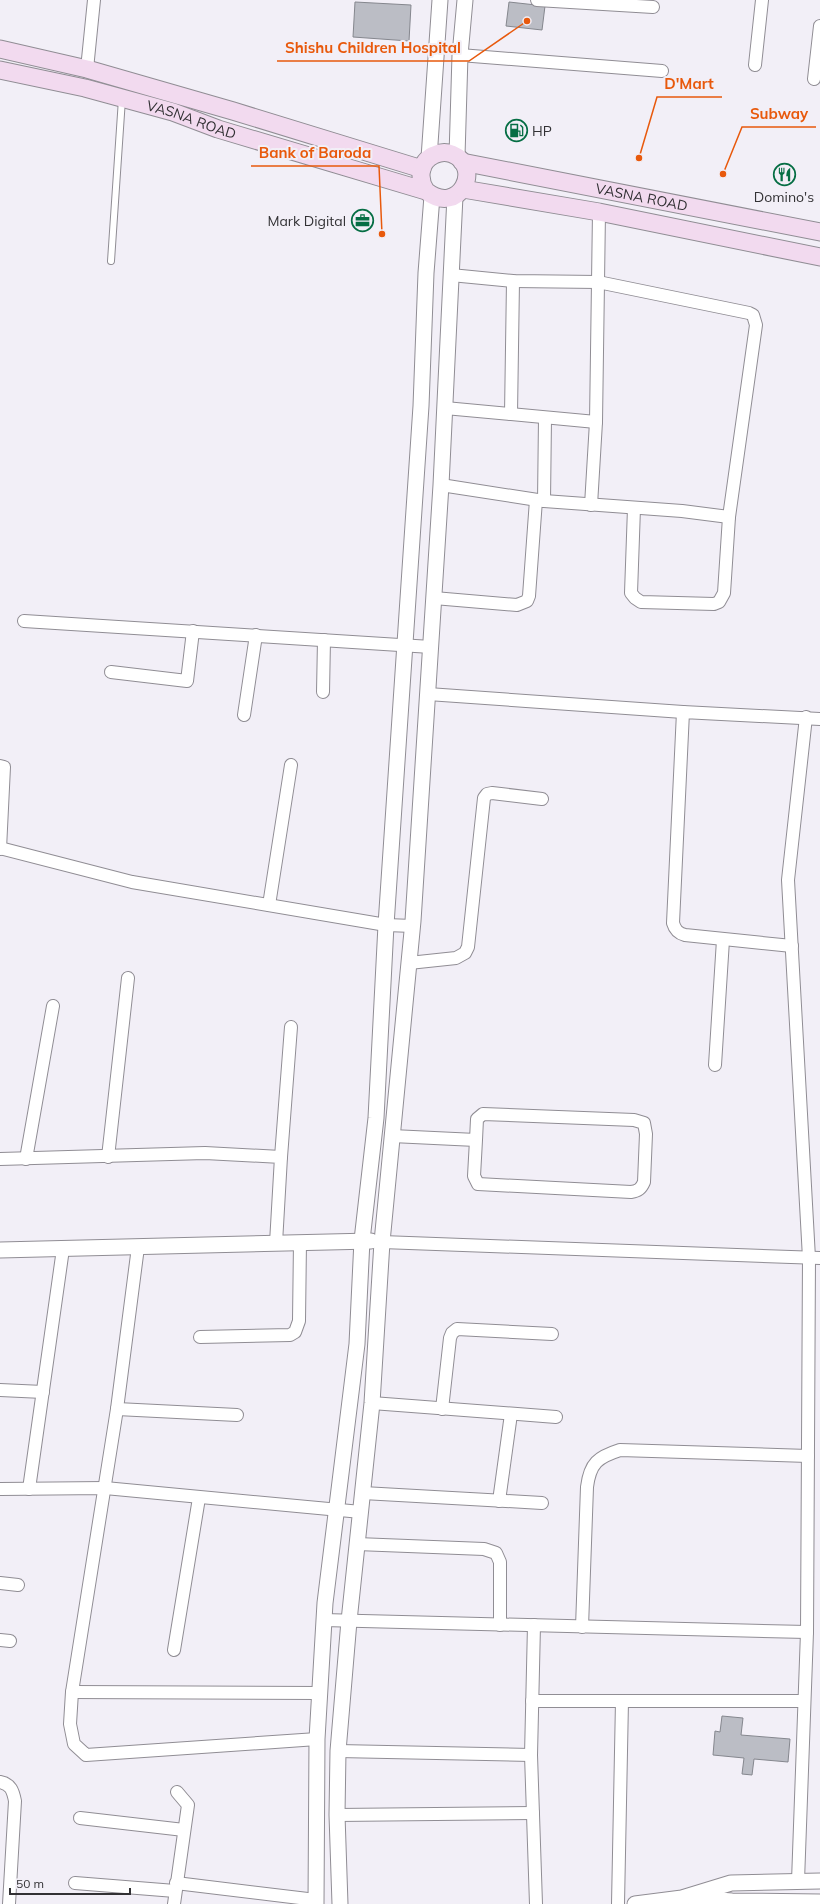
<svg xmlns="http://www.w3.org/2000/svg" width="820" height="1904" viewBox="0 0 820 1904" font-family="Mulish,sans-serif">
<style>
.building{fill:#bbbdc5;stroke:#85878e}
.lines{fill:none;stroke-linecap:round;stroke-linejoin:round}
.service-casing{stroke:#908d94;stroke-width:8}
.minor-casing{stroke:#908d94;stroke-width:14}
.tertiary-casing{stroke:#908d94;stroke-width:17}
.secondary-casing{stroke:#908d94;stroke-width:19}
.service{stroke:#fff;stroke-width:6}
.minor{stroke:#fff;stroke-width:12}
.tertiary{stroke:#fff;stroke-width:15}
.secondary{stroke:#f2daef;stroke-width:17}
.labels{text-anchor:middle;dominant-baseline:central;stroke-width:4;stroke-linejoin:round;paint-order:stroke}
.street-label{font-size:14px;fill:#323134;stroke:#f2eff7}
.poi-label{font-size:14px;fill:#323134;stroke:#f2eff7;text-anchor:start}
.leader{fill:none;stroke:#e8590c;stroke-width:1.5}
.callout-dot{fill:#e8590c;stroke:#f2eff7;stroke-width:1.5}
.callout-label{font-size:15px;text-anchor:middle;font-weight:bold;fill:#e8590c;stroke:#f2eff7;stroke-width:4;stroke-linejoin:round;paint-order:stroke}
</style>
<rect width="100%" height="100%" fill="#f2eff7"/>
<!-- building -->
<g class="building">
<path d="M355,2L411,5L409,41L353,37Z"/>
<path d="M509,2L545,6L542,30L506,26Z"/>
<path d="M722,1716L743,1718L741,1735L790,1739L788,1762L754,1759L752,1775L742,1774L744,1758L713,1755L715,1731L720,1732Z"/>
</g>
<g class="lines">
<defs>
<path id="service" d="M111,261L122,99"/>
<g id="minor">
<path d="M537,0L653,7"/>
<path d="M460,55L662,71"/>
<path d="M755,65L762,0"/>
<path d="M87,69L94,0"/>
<path d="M814,79L820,26"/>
<path d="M451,275L513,281L598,282L749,313L753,315L756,325L729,517L724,593L719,602L714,604L641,602L635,598L631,593L634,508"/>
<path d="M445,408L596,422"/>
<path d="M511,414L513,281"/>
<path d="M441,485L544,501L682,511L729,517"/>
<path d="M544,501L545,418"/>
<path d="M591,505L596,422L599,212"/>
<path d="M434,598L517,605L527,601L529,596L536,500"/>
<path d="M24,621L431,647"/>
<path d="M111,672L187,681L193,631"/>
<path d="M323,692L324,640"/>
<path d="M428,694L683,712"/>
<path d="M244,715L256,635"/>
<path d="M0,766L4,767L0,849"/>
<path d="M0,848L132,882L386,925L413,926"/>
<path d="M269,905L291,765"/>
<path d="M792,946L685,935C678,933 675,930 673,923L683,712L820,719"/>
<path d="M409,963L456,958L465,953L468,947L484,798L487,794L492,793L542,799"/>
<path d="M715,1065L723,940"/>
<path d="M392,1136L476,1140L477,1119L483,1114L634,1120L644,1123L646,1134L644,1182C641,1189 638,1191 631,1192L478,1184L474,1176L476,1140"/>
<path d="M108,1157L128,978"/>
<path d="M281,1157L291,1027"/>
<path d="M0,1159L205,1153L281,1157L276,1243"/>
<path d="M26,1159L53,1006"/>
<path d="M382,1242L820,1258"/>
<path d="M138,1247L117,1409L72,1692L70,1724L74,1744L86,1755L317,1739"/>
<path d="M200,1337L290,1335L295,1332L299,1321L300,1242"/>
<path d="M0,1390L43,1392"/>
<path d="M372,1403L556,1417"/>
<path d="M117,1409L237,1415"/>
<path d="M442,1409L450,1338L452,1333L457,1329L552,1334"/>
<path d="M0,1489L105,1488L361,1512"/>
<path d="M29,1489L63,1249"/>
<path d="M363,1493L542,1503"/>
<path d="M499,1501L511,1414"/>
<path d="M357,1544L484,1549L496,1553L500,1562V1625"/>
<path d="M0,1583L18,1585"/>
<path d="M323,1620L807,1632"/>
<path d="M534,1625L531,1755L536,1904"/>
<path d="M582,1627L587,1487C590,1463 598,1457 620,1450L808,1456"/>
<path d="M0,1640L10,1641"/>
<path d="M174,1650L199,1498"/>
<path d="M72,1692L319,1693"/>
<path d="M532,1701H804"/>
<path d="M338,1751L531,1755"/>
<path d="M0,1782C11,1784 13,1791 15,1801L9,1904"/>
<path d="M337,1815L533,1813"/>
<path d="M80,1818L184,1830"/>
<path d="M798,1881L807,1632L809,1258L788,880L806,717"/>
<path d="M75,1883L175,1891"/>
<path d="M176,1883L316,1900"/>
<path d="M174,1904L188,1805L177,1792"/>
<path d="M618,1904L622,1701"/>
</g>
<g id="tertiary">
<path d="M457,156L460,55L465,0"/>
<path d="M429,158L440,0"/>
<path d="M0,1250L371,1241"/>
<path d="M693,1898L732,1901L820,1902"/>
<path d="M316,1904L317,1739L325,1603L357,1344L362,1240L376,1118L386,925L421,406L426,273L432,196"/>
<path d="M340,1904L337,1815L338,1751L349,1621L372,1403L382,1242L413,921L441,485L455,196"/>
<path d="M635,1904L682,1898L731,1883L820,1881"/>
</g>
<g id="secondary">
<path d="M0,49L87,69L233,111L422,169"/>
<path id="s1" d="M0,70L85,88L173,112L218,129L426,191C459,217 484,167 452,154C447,152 440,152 434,155C419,162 418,179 426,191"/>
<path id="s2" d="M462,162L820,232"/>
<path d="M463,189L599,212L820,257"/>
</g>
</defs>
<!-- service casing -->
<use href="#service" class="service-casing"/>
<!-- minor casing -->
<use href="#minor" class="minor-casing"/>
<!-- tertiary casing -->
<use href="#tertiary" class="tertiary-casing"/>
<!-- secondary casing -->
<use href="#secondary" class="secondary-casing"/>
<!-- service -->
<use href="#service" class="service"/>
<!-- minor -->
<use href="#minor" class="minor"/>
<!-- tertiary -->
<use href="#tertiary" class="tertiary"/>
<!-- secondary -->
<use href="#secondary" class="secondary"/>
</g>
<!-- icons -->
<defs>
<symbol id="fuel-ring" viewBox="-11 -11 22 22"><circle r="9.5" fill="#f2eff7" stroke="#066e44" stroke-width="1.5"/><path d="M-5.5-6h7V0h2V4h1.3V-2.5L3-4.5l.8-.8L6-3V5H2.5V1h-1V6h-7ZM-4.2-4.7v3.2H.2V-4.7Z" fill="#066e44"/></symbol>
<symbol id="restaurant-ring" viewBox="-11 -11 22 22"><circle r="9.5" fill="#f2eff7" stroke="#066e44" stroke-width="1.5"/><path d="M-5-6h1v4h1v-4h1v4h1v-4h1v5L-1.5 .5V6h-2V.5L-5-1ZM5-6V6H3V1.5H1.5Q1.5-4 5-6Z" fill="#066e44"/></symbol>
<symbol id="office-ring" viewBox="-11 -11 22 22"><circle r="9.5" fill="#f2eff7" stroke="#066e44" stroke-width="1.5"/><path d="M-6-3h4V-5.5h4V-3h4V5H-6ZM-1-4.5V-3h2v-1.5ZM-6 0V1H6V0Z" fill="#066e44"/></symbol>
</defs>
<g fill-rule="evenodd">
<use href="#fuel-ring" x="504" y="118" width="25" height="25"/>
<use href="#restaurant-ring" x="772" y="162" width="25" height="25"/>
<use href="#office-ring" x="350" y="208" width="25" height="25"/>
</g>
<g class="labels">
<!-- street labels -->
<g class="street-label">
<text stroke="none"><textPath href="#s1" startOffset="198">VASNA ROAD</textPath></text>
<text stroke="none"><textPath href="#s2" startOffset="183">VASNA ROAD</textPath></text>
</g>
<!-- poi labels -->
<g class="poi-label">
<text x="532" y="131">HP</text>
<text x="784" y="197" text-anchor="middle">Domino's</text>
<text x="346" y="221" text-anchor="end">Mark Digital</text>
</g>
</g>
<!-- callouts -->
<path class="leader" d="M527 21L469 61H277M639 158L657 97H722M723 174L742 127H816M382 234L379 166H251"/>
<g class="callout-dot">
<circle cx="527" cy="21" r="4"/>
<circle cx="639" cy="158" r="4"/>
<circle cx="723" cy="174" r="4"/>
<circle cx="382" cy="234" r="4"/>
</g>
<g class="callout-label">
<text x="373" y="53">Shishu Children Hospital</text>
<text x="689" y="89">D'Mart</text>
<text x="779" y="119">Subway</text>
<text x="315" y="158">Bank of Baroda</text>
</g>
<!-- scale -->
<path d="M10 1888v6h120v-6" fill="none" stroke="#323134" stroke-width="2"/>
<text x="16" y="1888" font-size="12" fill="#323134" stroke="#f2eff7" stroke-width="3" paint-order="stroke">50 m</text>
</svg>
